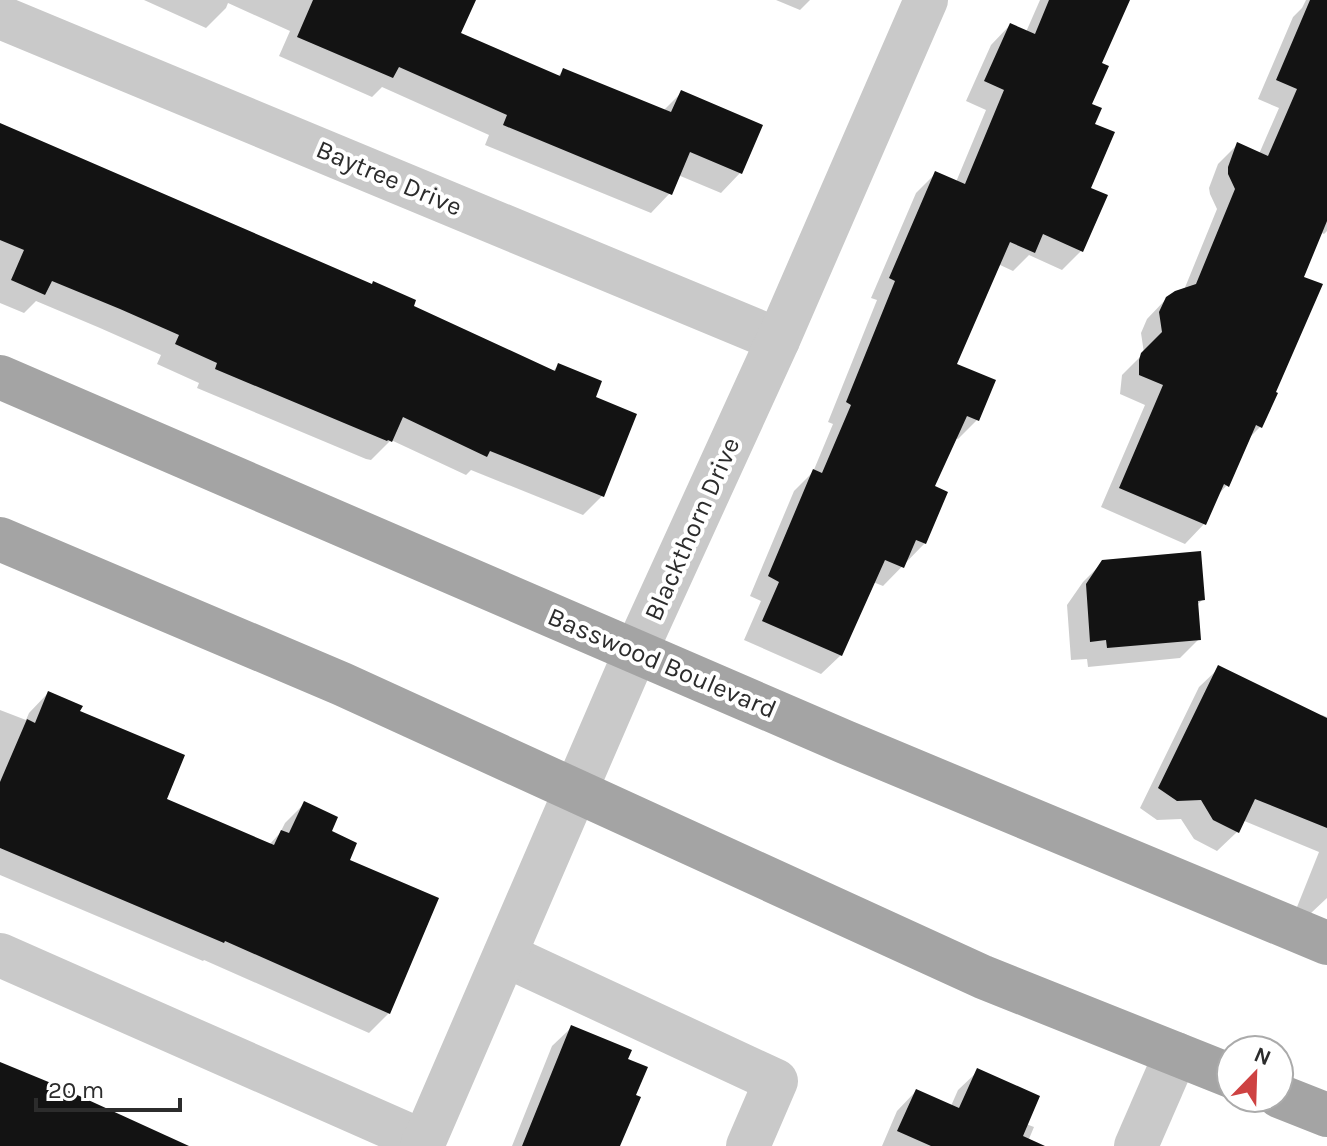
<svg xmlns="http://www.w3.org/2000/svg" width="1327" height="1146" viewBox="0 0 1327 1146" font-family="Karla,sans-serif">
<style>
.shadow{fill:#0003}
.building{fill:#131313}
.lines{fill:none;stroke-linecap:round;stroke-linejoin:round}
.minor{stroke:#c9c9c9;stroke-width:44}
.major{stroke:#a4a4a4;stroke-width:44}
.labels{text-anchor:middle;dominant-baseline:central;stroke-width:8;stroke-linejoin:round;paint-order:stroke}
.street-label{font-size:26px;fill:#2c2c2c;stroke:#fff}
</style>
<rect width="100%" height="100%" fill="#fff"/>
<!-- shadow -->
<g class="shadow">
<path d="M144,0H474L458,34L557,77L564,70L663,111L681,93L740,173L721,193L678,175L670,193L651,213L485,145L489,135L382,87L372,97L279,56L290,31L228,3L226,8L206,28Z"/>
<path d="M776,0H810L800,10Z"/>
<path d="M1040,0H1128L1100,64L1089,105L1092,125L1089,189L1081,251L1062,270L1029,255L1013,271L998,264L954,365L977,420L958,439L955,438L933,487L925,543L883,586L873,582L841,655L821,674L744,640L761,601L750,596L794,491L813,472L833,424L828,422L877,300L871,298L916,193L936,173L956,182L986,110L966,101L991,45L1010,25L1026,32Z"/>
<path d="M1306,0H1327V231L1324,234L1320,232L1301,278L1260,427L1248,439L1227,485L1216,497L1204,524L1185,544L1101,507L1145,405L1120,394L1122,375L1144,353L1141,333L1147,319L1167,298L1184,290L1217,209L1210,194L1209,188L1218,164L1237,145L1259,154L1279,108L1258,99L1293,17L1302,8Z"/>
<path d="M0,129L411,307L552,372L559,365L594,398L602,496L583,515L471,470L466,475L391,440L371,460L366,459L197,388L199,383L157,364L161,355L100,328L36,301L24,313L0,303Z"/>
<path d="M1103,562L1203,599L1196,606L1199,639L1180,658L1088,667L1087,659L1071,660L1067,605L1083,582Z"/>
<path d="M1219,668L1320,717L1322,715L1327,717V898L1294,929L1289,927L1319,852L1242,820L1237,832L1217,851L1194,839L1181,819L1157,820L1140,808L1199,687Z"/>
<path d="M48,693L78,712L164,800L269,845L280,833L285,823L304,804L329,832L347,861L389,1013L369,1033L204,960L203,961L0,875V710L26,720L29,713Z"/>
<path d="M572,1027L626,1060L618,1146H512L552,1046Z"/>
<path d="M978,1071L1026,1124L1034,1127L1026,1146H882L897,1111L916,1091L951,1106L958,1090Z"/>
</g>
<!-- building -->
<g class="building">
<path d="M313,0H476L461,33L560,76L563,68L671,112L681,90L763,125L742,174L690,152L672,195L503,125L507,115L399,67L393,78L297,37Z"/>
<path d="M1049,0H1130L1102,63L1109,66L1092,104L1102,108L1095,124L1115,132L1091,188L1108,195L1083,252L1043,234L1035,253L1010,242L957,364L996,380L979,421L967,416L935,486L948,492L926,544L916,540L904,568L885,560L842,656L762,621L779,582L768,576L813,469L822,473L851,405L846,402L895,281L889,278L935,171L965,184L1004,90L984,81L1010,23L1035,34Z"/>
<path d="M1310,0H1327V221L1304,277L1323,284L1276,392L1278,393L1262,428L1256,425L1229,487L1224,484L1206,525L1119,488L1163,385L1139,375V360L1141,353L1162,332L1159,312L1166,297L1175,291L1196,284L1235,189L1228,174V167L1237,142L1268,156L1297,89L1276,80Z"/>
<path d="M0,123L372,284L373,281L416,300L414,306L555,371L558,363L602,381L596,397L637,414L604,497L490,451L487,457L403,417L392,442L388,440L387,441L215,369L217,363L175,344L179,335L120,309L52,281L45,295L11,280L24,250L0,240Z"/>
<path d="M1201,551L1205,600L1198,601L1201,640L1107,648L1106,640L1090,642L1086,584L1102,560Z"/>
<path d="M1218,665L1327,718V828L1255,799L1239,833L1213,820L1201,800L1177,801L1158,788Z"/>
<path d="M48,691L83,706L80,711L185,755L167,799L274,845L281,830L289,833L304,801L338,817L332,831L357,843L350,860L439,898L390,1014L225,941L224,943L0,848V782L27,719L35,723Z"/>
<path d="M571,1025L632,1050L628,1059L648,1067L636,1095L641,1097L620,1146H522Z"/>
<path d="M0,1062L51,1083L189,1146H0Z"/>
<path d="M977,1068L1040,1096L1023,1136L1045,1146H931L897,1131L916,1089L959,1108Z"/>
</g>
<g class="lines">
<!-- minor -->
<g class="minor">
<path d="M0,17L778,340"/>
<path d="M0,955L424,1142"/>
<path d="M505,955L776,1081L748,1146"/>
<path d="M422,1146L636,651L778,340L926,0"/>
<path d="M1136,1146L1176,1054"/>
</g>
<!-- major -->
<g class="major">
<path d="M0,377L845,742L1327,943"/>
<path d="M0,539L342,684L983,977L1231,1076"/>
<path d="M1279,1096L1327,1115"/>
</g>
</g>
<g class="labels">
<!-- street labels -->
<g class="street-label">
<text transform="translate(389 178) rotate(23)">Baytree Drive</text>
<text transform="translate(692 529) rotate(-66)">Blackthorn Drive</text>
<text transform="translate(662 663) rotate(23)">Basswood Boulevard</text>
</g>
</g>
<!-- north arrow -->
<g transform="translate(1255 1074) rotate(23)"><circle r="38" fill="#ffffff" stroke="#ababab" stroke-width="2"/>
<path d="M0-6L14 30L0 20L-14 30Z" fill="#ce4242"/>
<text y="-12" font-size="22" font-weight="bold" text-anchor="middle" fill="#2c2c2c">N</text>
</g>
<!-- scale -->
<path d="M36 1098v12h144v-12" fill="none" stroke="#2c2c2c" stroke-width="4"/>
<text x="48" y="1098" font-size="24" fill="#2c2c2c" stroke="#ffffff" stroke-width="6" paint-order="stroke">20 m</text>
</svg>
